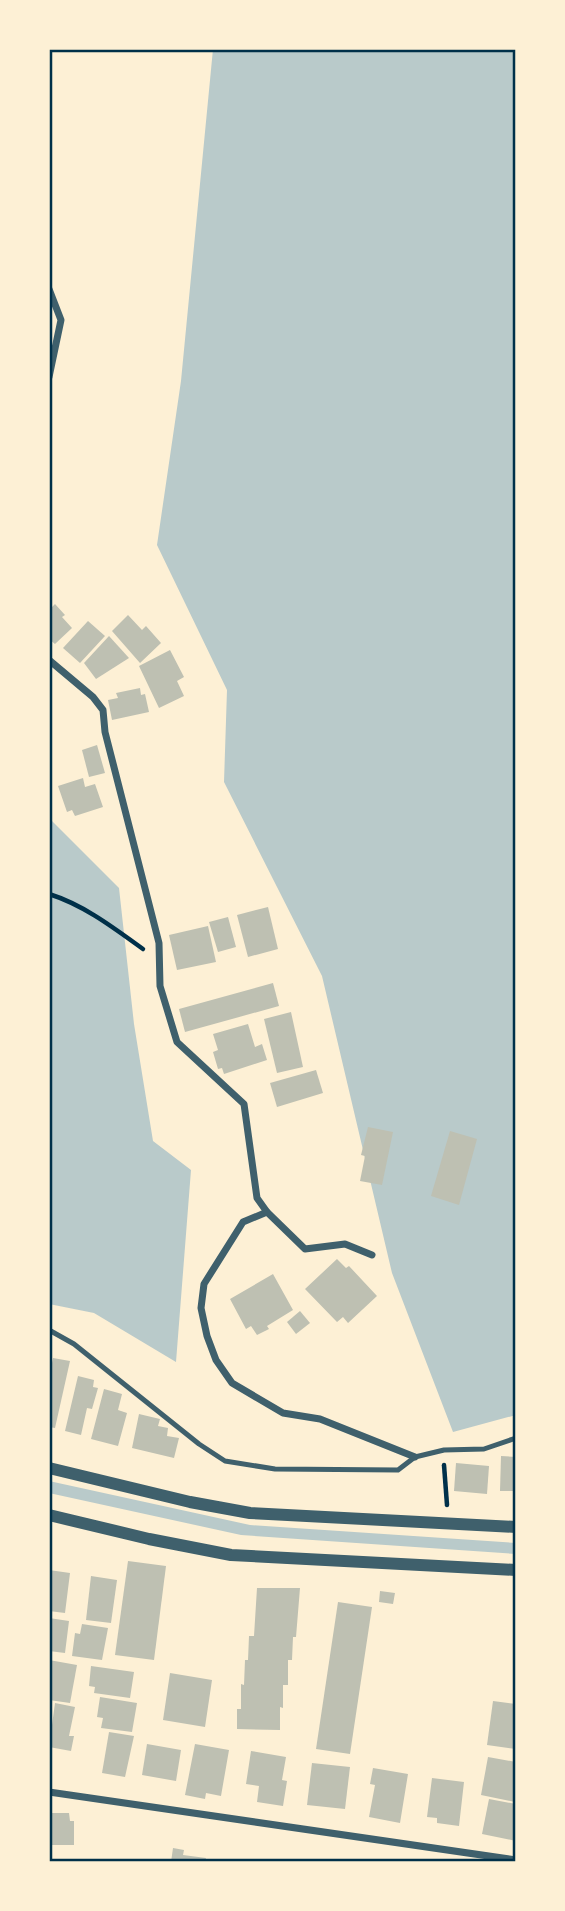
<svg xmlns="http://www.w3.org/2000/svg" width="565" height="1911" viewBox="0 0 565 1911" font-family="Spectral,serif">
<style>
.green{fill:#b9caca}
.building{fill:#bec0b2}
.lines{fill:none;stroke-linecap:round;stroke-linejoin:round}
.path{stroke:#003049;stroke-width:4.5}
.service{stroke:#3f606c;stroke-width:5}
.minor{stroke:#3f606c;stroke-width:7}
.tertiary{stroke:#3f606c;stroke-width:12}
.neatline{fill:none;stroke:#003049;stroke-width:2.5}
</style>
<rect width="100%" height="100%" fill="#fdf0d5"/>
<!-- green -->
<g class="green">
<path d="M213,49H516V1415L453,1432L392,1273L322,976L224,782L227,690L157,545L181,381Z"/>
<path d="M49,818L119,888L134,1024L153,1141L191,1170L176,1362L94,1313L49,1304Z"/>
<path d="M49,1481L250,1525L516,1543V1554L241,1535L49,1493Z"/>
</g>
<!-- building -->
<g class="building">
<path d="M55,604L65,615L62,617L72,628L55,644L49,639V610Z"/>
<path d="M128,615L142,630L146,626L161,643L140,663L112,631Z"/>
<path d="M88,621L105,636L80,663L63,648Z"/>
<path d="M109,636L129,658L96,679L84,663Z"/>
<path d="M170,650L184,677L177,681L184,696L159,708L139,666Z"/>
<path d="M140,688L141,695L145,694L149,712L112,720L108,700L118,698L116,693Z"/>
<path d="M97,745L105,773L89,777L82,750Z"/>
<path d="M83,778L85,787L95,784L103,807L75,816L72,810L67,812L58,786Z"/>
<path d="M268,907L278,949L248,957L237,915Z"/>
<path d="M228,917L236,947L218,952L209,922Z"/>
<path d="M208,926L216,962L177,970L169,935Z"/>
<path d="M273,983L279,1006L185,1032L179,1009Z"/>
<path d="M291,1012L303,1067L277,1073L264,1019Z"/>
<path d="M248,1024L255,1047L262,1044L267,1060L224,1074L222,1068L218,1069L213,1052L218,1050L213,1034Z"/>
<path d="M316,1070L323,1093L277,1107L270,1083Z"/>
<path d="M368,1127L393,1132L382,1185L360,1181L365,1156L361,1155Z"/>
<path d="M450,1131L477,1139L459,1205L431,1196Z"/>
<path d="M337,1259L346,1268L349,1266L377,1296L348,1323L343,1317L337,1322L305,1289Z"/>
<path d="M273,1274L293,1310L267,1326L269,1329L257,1335L251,1326L246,1329L230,1299Z"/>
<path d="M300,1311L310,1323L296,1334L287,1322Z"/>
<path d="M53,1358L70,1361L55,1428L49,1427V1378Z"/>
<path d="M78,1376L94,1380L93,1387L98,1388L92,1409L87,1408L81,1435L65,1431Z"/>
<path d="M104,1389L122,1394L118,1410L127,1413L118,1446L91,1439Z"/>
<path d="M139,1414L160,1419L158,1426L168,1428L167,1436L179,1438L174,1458L132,1448Z"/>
<path d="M501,1456L516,1457V1491H500Z"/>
<path d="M456,1463L489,1466L487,1494L454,1491Z"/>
<path d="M128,1561L166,1566L154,1660L115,1655Z"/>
<path d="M49,1570L70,1573L65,1613L49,1611Z"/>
<path d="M91,1576L117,1580L111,1623L86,1620Z"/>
<path d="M257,1588H300L296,1637H293L292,1660H288V1685H283V1708L280,1707V1730L237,1729V1709H241V1684L244,1685L245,1660H248L249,1636H254Z"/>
<path d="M380,1591L395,1593L393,1604L379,1602Z"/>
<path d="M338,1602L372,1607L350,1754L316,1749Z"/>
<path d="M49,1618L69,1621L65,1653L49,1651Z"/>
<path d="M82,1624L108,1628L102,1660L72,1656L75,1633L80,1634Z"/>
<path d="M49,1660L77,1665L70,1703L49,1700Z"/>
<path d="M91,1666L134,1672L130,1698L94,1693L95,1687L89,1686Z"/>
<path d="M170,1673L212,1680L205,1727L163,1720Z"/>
<path d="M100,1697L137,1703L132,1732L101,1728L103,1718L97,1717Z"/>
<path d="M493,1701L516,1704V1749L487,1745Z"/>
<path d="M55,1703L75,1707L69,1736H74L71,1751L49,1747Z"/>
<path d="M109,1732L134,1736L125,1777L102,1773Z"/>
<path d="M147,1744L181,1750L176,1781L142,1775Z"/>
<path d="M195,1744L229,1750L221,1796L206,1793L205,1799L185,1795Z"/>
<path d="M251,1751L286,1757L282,1780L287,1781L283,1806L257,1802L259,1786L246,1784Z"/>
<path d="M488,1757L516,1762L515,1802L481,1795Z"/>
<path d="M312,1763L350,1767L345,1809L307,1805Z"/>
<path d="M373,1768L408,1774L400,1823L369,1817L375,1785L370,1784Z"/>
<path d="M432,1778L464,1782L459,1826L437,1823V1818L427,1817Z"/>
<path d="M489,1799L516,1804V1841L482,1834Z"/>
<path d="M49,1813H69L70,1821H74V1845H49Z"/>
<path d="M173,1848L184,1850L183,1855L206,1858L205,1862H171Z"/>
</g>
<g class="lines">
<!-- path -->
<g class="path">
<path d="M49,894C84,905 114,928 143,949"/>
<path d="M444,1465L447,1505"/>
</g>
<!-- service -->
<path class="service" d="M49,1330L74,1344L199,1444L225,1461L275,1469L398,1470L415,1457L444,1450L484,1449L516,1438"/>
<!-- minor -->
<g class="minor">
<path d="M49,289L61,320L49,377"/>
<path d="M49,660L93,697L103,710L105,732L159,943L160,986L177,1042L244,1104L257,1198L267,1212"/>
<path d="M372,1255L345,1244L305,1249L267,1212L243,1222L204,1284L201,1308L207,1336L216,1360L232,1383L283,1413L320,1419L415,1457"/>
<path d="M49,1792L516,1860"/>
</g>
<!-- tertiary -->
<g class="tertiary">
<path d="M49,1468L190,1502L250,1513L516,1527"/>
<path d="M49,1515L149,1539L231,1555L516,1570"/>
</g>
</g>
<!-- border -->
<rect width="565" height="1911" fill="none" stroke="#fdf0d5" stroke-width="102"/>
<rect x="51" y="51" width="463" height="1809" class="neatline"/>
</svg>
